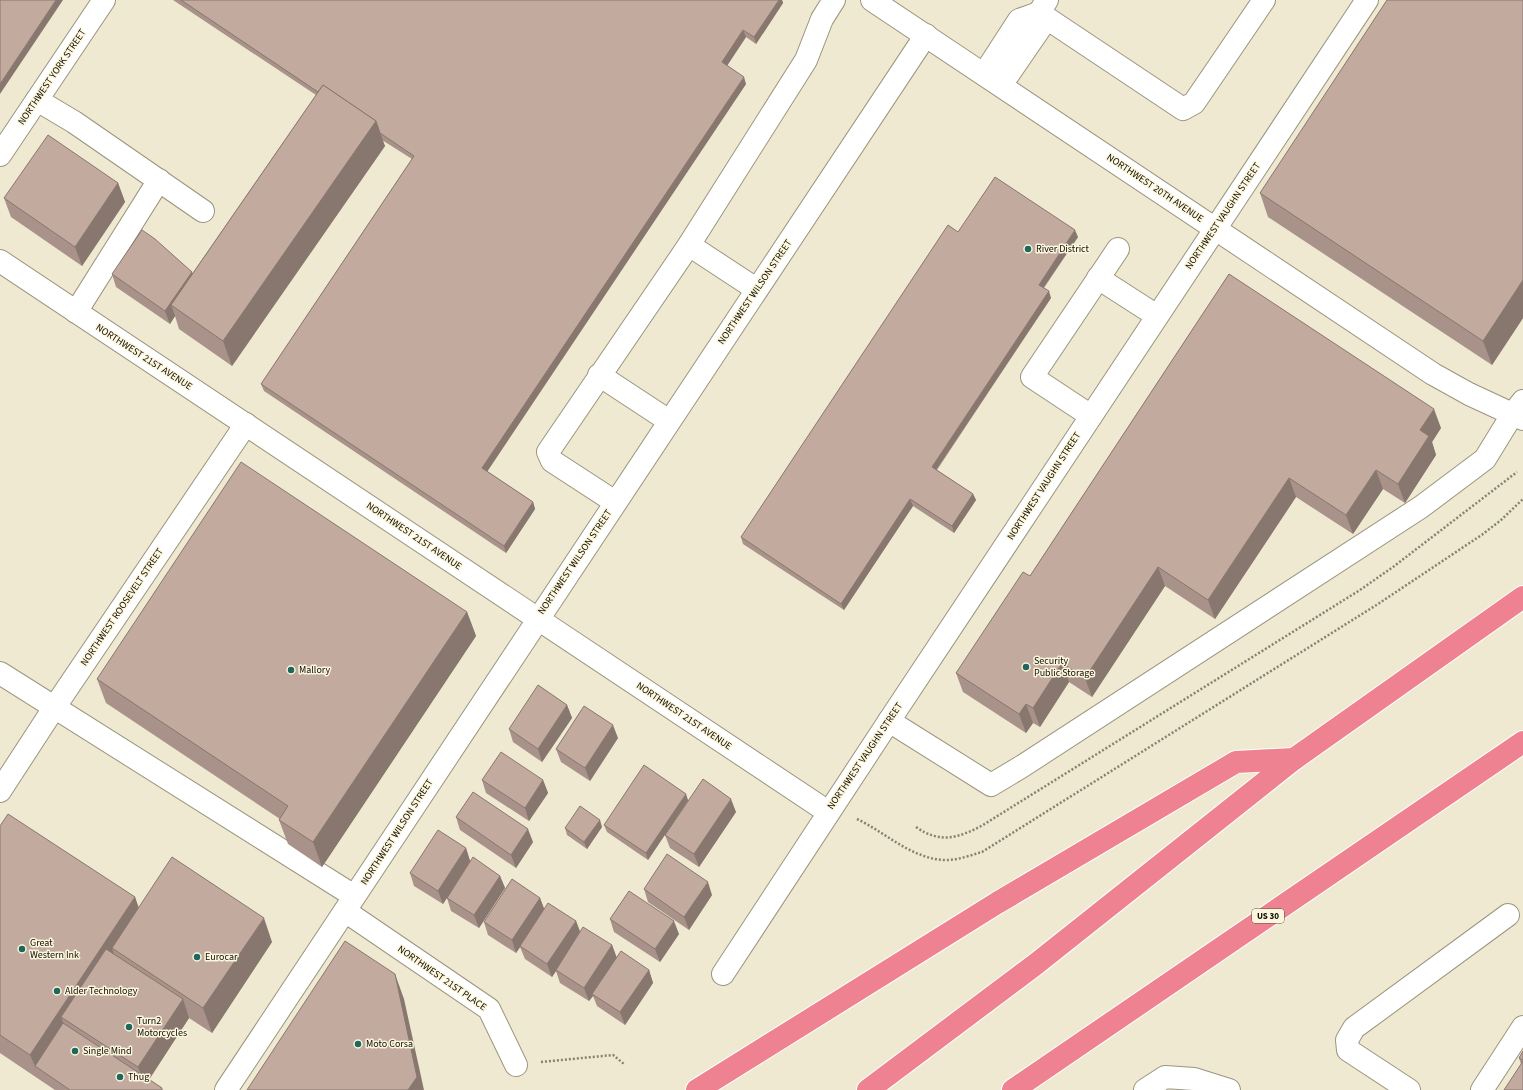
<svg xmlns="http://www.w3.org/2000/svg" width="1523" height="1090" viewBox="0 0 1523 1090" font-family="'Source Sans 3',sans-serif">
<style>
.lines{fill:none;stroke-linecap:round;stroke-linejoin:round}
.minor-casing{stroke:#9b957f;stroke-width:24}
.highway-casing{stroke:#fff;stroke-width:24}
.path{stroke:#868271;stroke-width:2.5;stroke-dasharray:2 2;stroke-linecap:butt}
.minor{stroke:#fff;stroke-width:22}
.highway{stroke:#ef8290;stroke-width:22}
.wall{fill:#a89289}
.shaded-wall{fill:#88776f}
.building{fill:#c3aa9f;stroke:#88776f}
.poi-dot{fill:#1e675d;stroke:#fcf6dd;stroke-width:1.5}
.labels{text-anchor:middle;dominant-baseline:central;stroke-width:3;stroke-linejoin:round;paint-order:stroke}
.shield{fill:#fcf6dd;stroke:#565346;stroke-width:1}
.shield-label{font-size:9px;font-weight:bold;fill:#0f0d05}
.street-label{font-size:10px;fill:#0f0d05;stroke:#fcf6dd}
.poi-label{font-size:10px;fill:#0f0d05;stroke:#fcf6dd;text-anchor:start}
</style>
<rect width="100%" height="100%" fill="#eee9d0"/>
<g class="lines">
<defs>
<g id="minor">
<path d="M872,0L1433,374L1469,394L1523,419"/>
<path d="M1047,0L1039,13L1183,109L1194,103L1264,0"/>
<path d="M984,74L1019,20L1039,13L1041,27L1001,85"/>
<path d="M37,100L74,122L203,211"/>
<path d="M0,155L104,0"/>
<path d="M689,245L756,289"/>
<path d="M0,261L828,812"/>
<path d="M1098,278L1157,316"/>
<path d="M76,312L159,180"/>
<path d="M599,375L669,421"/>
<path d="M1091,416L1032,377L1118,249"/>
<path d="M615,502L552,461L548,452L689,245L806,60L822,19L834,0"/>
<path d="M0,673L354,896"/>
<path d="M889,721L991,785L1021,767L1421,507L1485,459L1512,415L1523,401"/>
<path d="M0,791L54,708L246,424"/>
<path d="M345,911L489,1009L516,1065"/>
<path d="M723,974L889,721L1367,0"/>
<path d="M226,1090L926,35"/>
<path d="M1145,1090L1165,1077L1194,1079L1229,1090"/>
<path d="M1409,1090L1348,1050L1347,1040L1354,1028L1508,915"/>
<path d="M1482,1090L1523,1027"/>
</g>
<g id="highway">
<path d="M697,1090L997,903L1236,762L1294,759"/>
<path d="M868,1090L1036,964L1294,759L1523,597"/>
<path d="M1013,1090L1523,742"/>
</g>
</defs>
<!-- minor casing -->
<use href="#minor" class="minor-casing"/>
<!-- highway casing -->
<use href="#highway" class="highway-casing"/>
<!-- path -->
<g class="path">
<path d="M857,819C885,832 913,860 946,860C959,860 971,855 982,852L1378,604L1483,534L1501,520L1523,499"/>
<path d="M916,827C940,844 959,838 983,825L1360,590L1393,567L1517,472"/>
<path d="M541,1062L613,1055L624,1064"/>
</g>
<!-- minor -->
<use href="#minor" class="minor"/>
<!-- highway -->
<use href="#highway" class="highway"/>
</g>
<!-- wall -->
<g class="wall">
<path d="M173,0H782L783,3L756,44L746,37L727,65L746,84L487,471L533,502L535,509L506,553L264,391L261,384L412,159L382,140L385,146L232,366L179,329L175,316L170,324L116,287L112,274L192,272V274L316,95Z"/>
<path d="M1523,0V318L1492,365L1268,217L1260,193Z"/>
<path d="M118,183L125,202L82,266L11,217L4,198Z"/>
<path d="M958,232L1078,237L1044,288L1051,298L937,470L973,494L976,500L954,533L913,506L844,610L743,544L741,537Z"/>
<path d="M1229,274L1441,428L1432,442L1436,455L1405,503L1383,489L1353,534L1296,497L1215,619L1165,586L1092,697L1069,682L1040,727L1033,723L1026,733L963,692L956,673L1030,576Z"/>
<path d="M467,612L476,636L322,867L288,844L279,820L280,819L106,703L97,679Z"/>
<path d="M567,705L572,718L542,762L513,742L509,729Z"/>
<path d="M618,738L590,781L561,762L556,749Z"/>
<path d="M482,780H543L548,793L529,821L486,793Z"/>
<path d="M688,800L736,812L699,867L670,848L665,835L648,860L607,832L604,825Z"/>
<path d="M456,817L533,842L516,868L460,830Z"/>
<path d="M0,826L135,897L138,908L272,942L212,1033L189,1018L149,1079L162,1088L163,1090H55L0,1053Z"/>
<path d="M602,827L587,849L567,835L565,828Z"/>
<path d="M466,848L470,861L500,876L505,888L479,928L451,911L447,898L443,904L414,886L410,873Z"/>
<path d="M644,889L712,895L689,930L648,902Z"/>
<path d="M540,898L544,909L576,921L580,932L612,945L616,957L649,970L653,983L625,1025L597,1006L593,996L589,1001L560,983L556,971L552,977L525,959L520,947L516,953L488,935L484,922Z"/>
<path d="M610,919L679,934L660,962L614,932Z"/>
<path d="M1523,1051V1090L1521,1064L1519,1058Z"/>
</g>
<!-- shaded-wall -->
<g class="shaded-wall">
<path d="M56,0H63L0,94V84Z"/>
<path d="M779,0H782L783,3L756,44L754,37Z"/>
<path d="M743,30L746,37L725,69L722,62Z"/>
<path d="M744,77L746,84L485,475L482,468Z"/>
<path d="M376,121L385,146L232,366L223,341Z"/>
<path d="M118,183L125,202L82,266L75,247Z"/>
<path d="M1075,230L1078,237L1041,291L1039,285Z"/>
<path d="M192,272L197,285L171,305L175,316L170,324L165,311Z"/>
<path d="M1523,280V318L1492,365L1483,341Z"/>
<path d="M1049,291L1051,298L934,473L932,467Z"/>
<path d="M1434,409L1441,428L1432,442L1436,455L1405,503L1398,484L1420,430Z"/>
<path d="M1376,470L1383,489L1353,534L1346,515Z"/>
<path d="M1289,478L1296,497L1215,619L1208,600Z"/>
<path d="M973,494L976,500L954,533L952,526Z"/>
<path d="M910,499L913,506L844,610L841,604Z"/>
<path d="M533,502L535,509L506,553L504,546Z"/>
<path d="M1158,567L1165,586L1092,697L1085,678Z"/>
<path d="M467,612L476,636L322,867L313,842Z"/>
<path d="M1062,663L1069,682L1040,727L1033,708Z"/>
<path d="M1026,704L1033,723L1026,733L1019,714Z"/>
<path d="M567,705L572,718L542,762L538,749Z"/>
<path d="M613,725L618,738L590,781L585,768Z"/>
<path d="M543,780L548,793L529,821L525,808Z"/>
<path d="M686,794L688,800L648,860L646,853Z"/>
<path d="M731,799L736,812L699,867L694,854Z"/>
<path d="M600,820L602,827L587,849L584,842Z"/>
<path d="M528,829L533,842L516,868L511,855Z"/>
<path d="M466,848L470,861L443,904L438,891Z"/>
<path d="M500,876L505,888L479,928L474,915Z"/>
<path d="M708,882L712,895L689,930L684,917Z"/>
<path d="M135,897L144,922L112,948L117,962L61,1017L68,1036L35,1066L30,1055Z"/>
<path d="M540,898L545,911L516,953L512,940Z"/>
<path d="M264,918L272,942L212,1033L203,1008Z"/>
<path d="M576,921L581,934L556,970V971L552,977L547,964Z"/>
<path d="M674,921L679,934L660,962L655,949Z"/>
<path d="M612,945L617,958L592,994L593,996L589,1001L584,988Z"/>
<path d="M649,970L653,983L625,1025L620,1012Z"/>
<path d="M395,974L404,999L424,1090H408Z"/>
<path d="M183,999L189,1018L145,1086L138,1067Z"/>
</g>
<!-- building -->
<g class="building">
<path d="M0,0H56L0,84Z"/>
<path d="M181,0H779L754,37L743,30L722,62L744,77L482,468L533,502L504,546L261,384L414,156L380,133L376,121L323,85L318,92Z"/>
<path d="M1387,0H1523V280L1483,341L1260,193Z"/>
<path d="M323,85L376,121L223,341L171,305Z"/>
<path d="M48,135L118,183L75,247L4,198Z"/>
<path d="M995,177L1075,230L1039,285L1049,291L932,467L973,494L952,526L910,499L841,604L741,537L948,225L958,232Z"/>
<path d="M142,230L155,239L192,272L165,311L112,274Z"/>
<path d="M1229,274L1434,409L1420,430L1429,436L1398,484L1376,470L1346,515L1289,478L1208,600L1158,567L1085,678L1062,663L1033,708L1026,704L1019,714L956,673L1023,572L1030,576Z"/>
<path d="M241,462L467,612L313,842L279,820L288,806L97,679Z"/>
<path d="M538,685L567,705L538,749L509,729Z"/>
<path d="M584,706L613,725L585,768L556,749Z"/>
<path d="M501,752L543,780L525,808L482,780Z"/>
<path d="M644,765L686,794L646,853L604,825Z"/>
<path d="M703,779L731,799L694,854L665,835Z"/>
<path d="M473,792L528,829L511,855L456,817Z"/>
<path d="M580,806L600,820L584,842L565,828Z"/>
<path d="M8,814L135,897L30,1055L0,1035V826Z"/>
<path d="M438,830L466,848L438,891L410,873Z"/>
<path d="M667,854L708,882L684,917L644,889Z"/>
<path d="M172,857L264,918L203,1008L112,948Z"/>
<path d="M473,857L500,876L474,915L447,898Z"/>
<path d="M512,879L540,898L512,940L484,922Z"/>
<path d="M629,891L674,921L655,949L610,919Z"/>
<path d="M548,903L576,921L547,964L520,946Z"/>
<path d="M583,927L612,945L584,988L556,970Z"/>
<path d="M345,941L395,974L417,1077L408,1090H247Z"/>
<path d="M106,949L183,999L138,1067L61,1017Z"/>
<path d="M621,951L649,970L620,1012L592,994Z"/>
<path d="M63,1023L162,1088L161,1090H70L35,1066Z"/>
<path d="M1523,1051V1060L1519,1058Z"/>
<path d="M1523,1061V1090H1504Z"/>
</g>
<!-- markers -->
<g class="poi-dot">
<circle cx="1028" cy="249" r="4"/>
<circle cx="1026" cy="667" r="4"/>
<circle cx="291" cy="670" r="4"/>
<circle cx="22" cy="949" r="4"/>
<circle cx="197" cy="957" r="4"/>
<circle cx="57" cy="991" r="4"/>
<circle cx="129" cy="1027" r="4"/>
<circle cx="358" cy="1044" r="4"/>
<circle cx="75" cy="1051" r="4"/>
<circle cx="120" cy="1077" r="4"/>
</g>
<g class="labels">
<!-- shield labels -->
<rect class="shield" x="1252" y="909" width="32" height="14" rx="3"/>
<g class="shield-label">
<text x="1268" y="916">US 30</text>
</g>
<!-- street labels -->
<g class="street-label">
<text transform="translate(52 77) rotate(-56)">NORTHWEST YORK STREET</text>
<text transform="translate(1155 188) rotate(34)">NORTHWEST 20TH AVENUE</text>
<text transform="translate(1223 216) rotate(-56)">NORTHWEST VAUGHN STREET</text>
<text transform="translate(755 292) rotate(-56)">NORTHWEST WILSON STREET</text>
<text transform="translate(144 357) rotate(33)">NORTHWEST 21ST AVENUE</text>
<text transform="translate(1044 486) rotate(-57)">NORTHWEST VAUGHN STREET</text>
<text transform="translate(414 536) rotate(34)">NORTHWEST 21ST AVENUE</text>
<text transform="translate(575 562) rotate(-56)">NORTHWEST WILSON STREET</text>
<text transform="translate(122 607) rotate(-56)">NORTHWEST ROOSEVELT STREET</text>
<text transform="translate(684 716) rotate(34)">NORTHWEST 21ST AVENUE</text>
<text transform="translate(865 756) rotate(-56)">NORTHWEST VAUGHN STREET</text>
<text transform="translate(397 832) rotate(-57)">NORTHWEST WILSON STREET</text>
<text transform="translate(442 978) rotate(35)">NORTHWEST 21ST PLACE</text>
</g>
<!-- poi labels -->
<g class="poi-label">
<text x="1036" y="249">River District</text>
<text x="1034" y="661">Security<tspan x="1034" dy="12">Public Storage</tspan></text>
<text x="299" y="670">Mallory</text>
<text x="30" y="943">Great<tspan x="30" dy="12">Western Ink</tspan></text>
<text x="205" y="957">Eurocar</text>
<text x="65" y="991">Alder Technology</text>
<text x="137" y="1021">Turn2<tspan x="137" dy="12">Motorcycles</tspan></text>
<text x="366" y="1044">Moto Corsa</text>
<text x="83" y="1051">Single Mind</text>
<text x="128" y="1077">Thug</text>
</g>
</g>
</svg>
